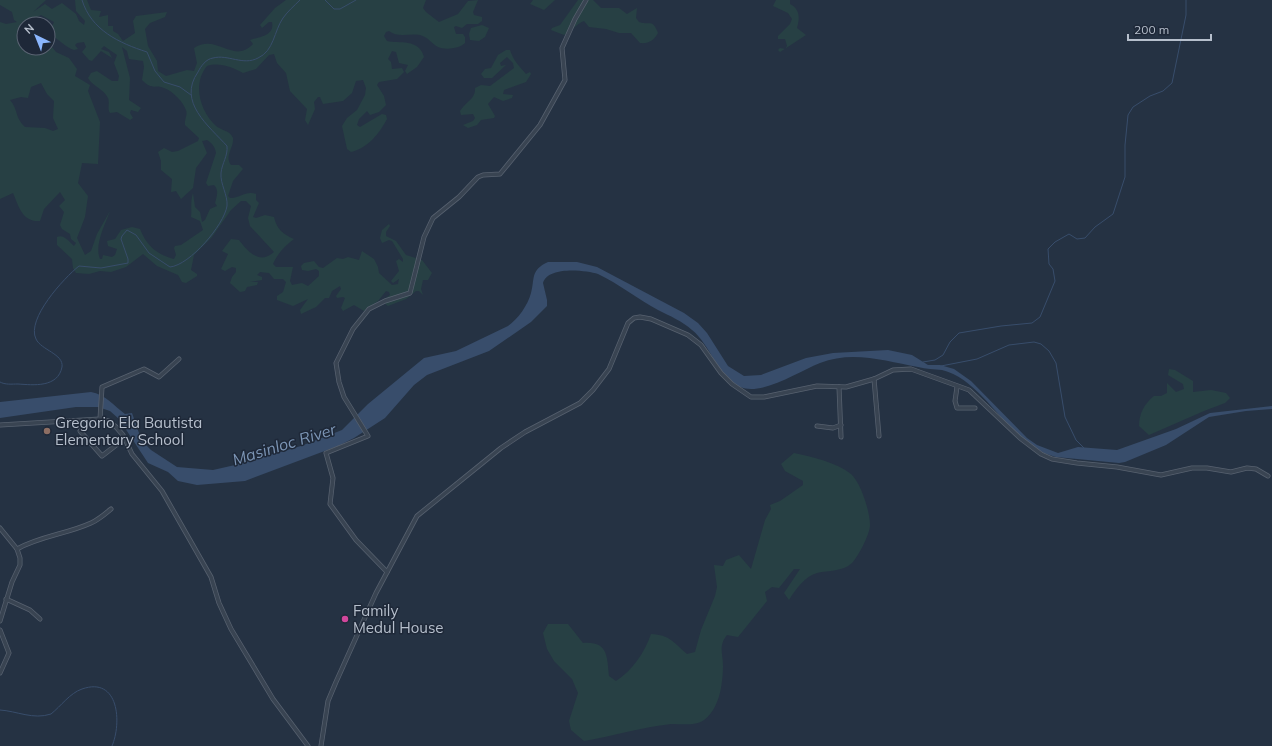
<svg xmlns="http://www.w3.org/2000/svg" width="1272" height="746" viewBox="0 0 1272 746" font-family="Mulish,sans-serif">
<style>
.green{fill:#274044;fill-rule:evenodd}
.water{fill:#384d6b}
.lines{fill:none;stroke-linecap:round;stroke-linejoin:round}
.stream{stroke:#384d6b;stroke-width:1}
.minor-casing{stroke:#57616f;stroke-width:5}
.minor{stroke:#394452;stroke-width:3.5}
.education-dot{fill:#8d6e63;stroke:#1e2838;stroke-width:1.5}
.hotel-dot{fill:#d1479c;stroke:#1e2838;stroke-width:1.5}
.labels{text-anchor:middle;dominant-baseline:central;stroke-width:3;stroke-linejoin:round;paint-order:stroke}
.poi-label{font-size:15px;fill:#b6bfcc;stroke:#1e2838;text-anchor:start}
.water-label{font-size:16px;font-style:italic;fill:#7c95b5;stroke:#1e2838}
</style>
<rect width="100%" height="100%" fill="#253243"/>
<!-- green -->
<g class="green">
<path d="M0,0H46L33,12L45,4L52,9L62,3L76,14L79,21L84,25L85,21L76,11L75,0H87L91,10L101,11L99,17L108,15V26H113V31L118,34L123,41L135,33L133,21L136,16L167,12L165,17L150,23L145,29L148,46L157,61L158,71L166,76L187,70L194,71L197,63L194,48C217,33 233,65 253,44L250,40C259,37 275,36 272,22H269L262,28L260,25L275,8L286,0H426L423,8L426,12L439,22L458,14L468,1L478,0L473,12L474,15L482,17V21L478,24H467L462,28L456,26L454,27L456,34H463L465,37V43C459,49 445,50 438,47C431,43 428,37 420,35C409,33 398,38 389,31L386,32L384,36L387,41C399,44 419,38 424,57L417,67L407,74L405,71L408,65L399,63L396,52L392,51L388,59L391,62L392,69L402,68L404,72L397,79L379,82L377,85L384,96L386,105L379,112L370,115L367,111L359,119L357,125L360,127L382,114L386,115L387,119C379,134 368,148 351,152L347,149L342,126L347,118L357,110L365,95L366,88L363,80L356,81L352,93L343,101L323,104L320,97H318L314,102L315,109L308,125L305,120L307,109L290,91L286,73L277,63L274,54L269,55L256,69L243,73C232,67 219,62 207,66C192,84 200,111 216,126C222,131 230,130 233,138C234,148 224,156 231,165H239L243,169L233,181L228,196L230,198C240,198 247,190 256,194V200L259,203L253,217L256,218L265,215L274,217C277,230 283,234 294,239C286,245 277,254 273,264L276,267H293L290,281L292,285L302,283L308,286L319,276V271L316,269L308,271L302,270L301,266L304,263L314,261L319,267L323,268L337,258L343,259L348,257L359,260L362,251L374,259L378,267L379,273L392,285L398,284L399,279L393,283L391,281L399,271L396,261L399,259L403,262V259L392,241L389,240L382,243L380,238L382,230L389,224L390,226L386,232V236L396,241L406,255L422,260L432,273L428,280H423L421,289L423,295L419,291H416L406,299L388,306L384,303L383,300L390,295L389,292L386,291L378,301L364,311L354,305L343,311L341,308L345,298L343,297L337,298L336,296L341,289L340,286L332,291L329,298H325L316,307L301,314L300,310L308,299L293,306L277,300V296L283,292L286,282L283,279H274L269,273L260,272L257,275L262,277V280L250,282H258L257,285L247,287L245,291L240,292L230,283L232,277L236,272V268L232,267L225,271L221,269L228,254L222,251L231,239L239,240C248,252 260,265 274,252L250,226L248,218L251,206L246,201H241L231,210L212,237L194,255L191,270L197,274V276L186,283L182,282L178,275L157,266L143,254L126,267L111,272L100,271L89,274L76,273L73,268L72,259L57,245V237C64,234 69,242 74,246L76,243L71,239L70,234L62,229L60,225L64,212L59,206L65,200L60,192L44,209L40,221C22,222 19,207 13,193L0,199V22L6,24L17,22L14,20L12,12L0,5ZM41,15L54,22L49,34C59,39 65,47 74,50L78,49L75,45L77,43L84,42L86,47L82,52L89,60L92,61L101,51L112,58L109,52L101,49L104,46L117,55L114,63L119,76L118,81H112L97,71L91,73L88,78C92,86 103,88 108,98C110,103 107,109 110,113L117,112L130,120L133,118L130,113L131,110L138,112L141,108L129,100L130,78L122,47L127,51L129,59L143,61L144,67L142,80C153,91 154,84 164,88C173,91 183,102 186,110C188,115 184,120 185,125L199,138L198,141L178,151L172,152L164,148L158,152L161,161V170L172,179L171,192L176,191L181,199L193,188L196,168L207,153L202,141L207,140C212,143 215,147 216,153L206,183L208,186L214,185C219,190 217,196 215,203L217,206L210,209L205,220L202,222L200,212L195,207L193,193C190,202 192,209 191,217L200,221L203,230L181,245L175,246L174,248L176,255L174,259C156,254 147,246 140,229L132,227L121,230L115,239L107,241L108,246L117,249L115,255L112,257L103,255L102,259H100C94,245 105,225 110,211L97,234L91,251L85,255L77,238L85,217L88,196L78,183L82,163L98,164L100,122L88,91L90,85L75,76L77,69L69,58L56,52L48,42V48H24V24H31L32,20ZM41,83L47,94L54,101L53,118L58,129L53,131L45,128L25,127C14,116 19,111 10,100L21,97L28,98L31,87Z"/>
<path d="M533,0H555L544,10L530,4Z"/>
<path d="M578,0H593L601,8H619L627,14L637,8L636,18L639,22C651,26 652,18 658,33C654,40 649,44 640,43L631,33H619L606,29L589,27L584,21C576,24 572,31 564,35L551,30L552,28L560,25Z"/>
<path d="M776,0H790V4C800,9 800,18 797,28L806,35L780,52L778,50L780,48L785,49L787,46L785,39H778V36L790,24L792,19L788,13L773,6Z"/>
<path d="M482,25L489,28L485,37L479,41L470,40L469,34L471,28Z"/>
<path d="M506,50H510C513,60 519,66 526,74L530,72L531,74L526,82L504,90L503,94L513,95L512,98L503,101L494,97L488,104L495,116L494,118L481,120L477,125L468,128L463,125L473,121L475,118L473,114L461,115L460,111C465,102 476,99 475,88L481,85L490,86L514,68L513,63L507,57L500,63L501,66L506,65L492,78H484L481,74L485,69L491,68L498,55Z"/>
<path d="M1169,369L1175,370L1193,381V392L1211,390L1226,393L1230,398L1225,403L1204,411L1149,435L1139,426C1139,414 1144,404 1154,396H1161L1167,393V383L1176,392L1184,389L1183,384L1168,375Z"/>
<path d="M794,453C812,457 836,462 851,474C861,483 870,512 870,525C870,534 858,557 852,563C842,572 829,570 817,573C804,577 796,589 789,600L784,593L800,569H794L779,588L772,587L765,592L767,601L738,637L727,635C718,646 723,654 723,666C723,674 722,681 721,688C719,699 714,713 704,720C696,726 681,724 671,724C642,727 613,736 584,741L571,730L569,721L578,693L572,679L554,661L547,649L543,633L548,624H568L583,643C608,641 607,656 609,676L616,681C632,671 645,652 651,634C670,635 673,642 687,654L695,652L701,630L715,596L717,587L714,565L723,566L726,560L739,555L751,569L765,520L771,509L770,505L780,501L803,485V481L785,471L781,464Z"/>
</g>
<!-- water -->
<path class="water" d="M548,262H577L597,267L684,313L698,323L707,333L728,366L744,376L761,375L806,358L833,353L888,350L912,355L928,365H940L954,369L971,381L1027,438L1037,445L1058,453L1078,447L1117,450L1176,429L1210,413L1272,406V409L1246,411L1209,417L1166,445L1125,462L1119,463L1056,457C1008,446 987,381 942,370C934,369 926,369 918,367C886,361 852,350 820,363C799,371 763,396 740,387C719,379 710,344 692,330C682,321 670,316 658,310C638,299 619,284 598,274C585,270 548,266 543,283L547,300V306L531,322L489,351L427,375L414,385L385,418L354,438L338,446L245,481L197,485L178,481L168,472L148,463L119,419L110,411L98,407H76L0,418V402L91,392C105,394 114,406 125,414L132,413L139,433L145,444L151,450L177,467L213,470L235,465L301,446L342,430L368,404L424,358L456,351L508,326C518,319 528,305 531,293C535,279 530,270 548,262Z"/>
<g class="lines">
<!-- stream -->
<g class="stream">
<path d="M82,0C91,30 119,43 147,52L155,71L164,82L180,87L191,95"/>
<path d="M325,0L334,9H340L356,0"/>
<path d="M923,362L935,360L943,355L950,342L959,333L1001,326L1032,323L1040,317L1055,281L1053,269L1049,264L1048,249L1055,242L1069,234L1077,239L1085,238L1095,227L1113,214L1125,177V145L1128,115L1133,107L1150,96L1163,91L1172,83L1186,15V0"/>
<path d="M941,366L977,359L1009,345L1034,342L1041,344L1049,351L1056,363L1065,417L1076,440L1085,449"/>
<path d="M0,382C5,385 12,384 18,384C33,385 58,388 62,367C64,354 41,350 36,339C26,319 64,278 79,266L101,268L128,263V259L121,239L122,236L127,230L136,235L149,253L170,267C190,265 224,225 227,206C228,195 220,184 221,173C222,163 228,156 227,146C209,126 177,102 198,72C201,66 206,59 213,58C228,54 243,66 258,58C274,51 274,31 283,18C288,11 294,6 300,0"/>
<path d="M0,710C17,711 33,720 51,714C61,706 70,693 82,689C119,676 122,723 112,746"/>
</g>
<defs>
<g id="minor">
<path d="M874,379L879,436"/>
<path d="M839,387L841,437"/>
<path d="M957,387L955,401L957,408H975"/>
<path d="M100,419L102,387L144,369L159,377L179,359"/>
<path d="M0,425L100,419L109,421L116,427L123,435L132,454L162,491L211,577L219,603L231,629L273,699L308,746"/>
<path d="M817,426L833,428L841,425"/>
<path d="M80,431L102,456L124,439"/>
<path d="M0,528L17,549L20,558V565L12,582L0,621"/>
<path d="M17,549C40,536 67,534 91,523C98,520 105,514 111,509"/>
<path d="M387,572L356,540L330,504L333,478L326,453L368,436L344,397L339,382L336,363L353,329L369,309L385,301L410,293L424,237L433,218L459,197L478,177L483,175L500,174L540,125L565,80L562,48L575,19L586,0"/>
<path d="M6,599L30,610L40,619"/>
<path d="M0,630L9,653L0,673"/>
<path d="M321,746L328,701L336,682L376,593L417,516L501,448L525,432L580,403L593,390L609,369L628,323L634,318L640,317L651,319L688,335L701,345L721,373L732,384L751,397H764L817,386L846,387L874,379L893,370L911,369L969,390L1020,438L1041,454L1052,459L1077,463L1117,467L1161,475L1192,468H1207L1231,472L1247,468L1256,469L1268,476"/>
</g>
</defs>
<!-- minor casing -->
<use href="#minor" class="minor-casing"/>
<!-- minor -->
<use href="#minor" class="minor"/>
</g>
<!-- markers -->
<circle class="education-dot" cx="47" cy="431" r="4"/>
<circle class="hotel-dot" cx="345" cy="619" r="4"/>
<g class="labels">
<!-- poi labels -->
<g class="poi-label">
<text x="55" y="422">Gregorio Ela Bautista<tspan x="55" dy="17">Elementary School</tspan></text>
<text x="353" y="610">Family<tspan x="353" dy="17">Medul House</tspan></text>
</g>
<!-- water labels -->
<g class="water-label">
<text transform="translate(284 444) rotate(-17)">Masinloc River</text>
</g>
</g>
<!-- north arrow -->
<g transform="translate(36 36) rotate(317)"><circle r="19" fill="#1e2838" stroke="#5b6473"/>
<path d="M0-3L7 15L0 10L-7 15Z" fill="#8bb6fd"/>
<text y="-6" font-size="11" font-weight="bold" text-anchor="middle" fill="#b6bfcc">N</text>
</g>
<!-- scale -->
<path d="M1128 34v6h83v-6" fill="none" stroke="#b6bfcc" stroke-width="2"/>
<text x="1134" y="34" font-size="12" fill="#b6bfcc" stroke="#1e2838" stroke-width="3" paint-order="stroke">200 m</text>
</svg>
